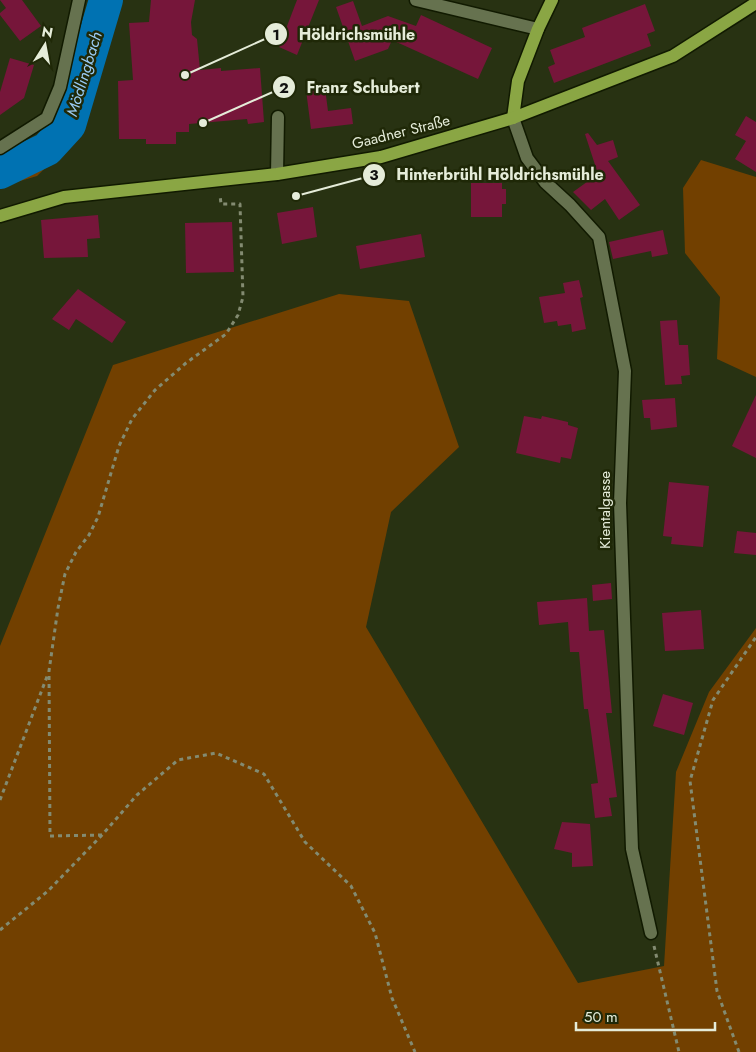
<svg xmlns="http://www.w3.org/2000/svg" width="756" height="1052" viewBox="0 0 756 1052" font-family="Jost,sans-serif">
<style>
.green{fill:#724000}
.lines{fill:none;stroke-linecap:round;stroke-linejoin:round}
.river{stroke:#0072b2;stroke-width:34}
.building{fill:#76163a}
.minor-casing{stroke:#111a00;stroke-width:15}
.major-casing{stroke:#111a00;stroke-width:15}
.path{stroke:#838b71;stroke-width:3;stroke-dasharray:4 4;stroke-linecap:butt}
.minor{stroke:#66724f;stroke-width:12}
.major{stroke:#8aa644;stroke-width:12}
.labels{text-anchor:middle;dominant-baseline:central;stroke-width:5;stroke-linejoin:round;paint-order:stroke}
.street-label{font-size:15px;fill:#e5ecd9;stroke:#1f2807}
.water-label{font-size:16px;font-style:italic;fill:#9acbf4;stroke:#1f2807}
.leader{fill:none;stroke:#e5ecd9;stroke-width:2}
.callout-dot{fill:#e5ecd9;stroke:#1f2807;stroke-width:2}
.mark-label{font-size:15px;text-anchor:middle;font-weight:bold;fill:#111}
.callout-label{font-size:16px;text-anchor:middle;font-weight:bold;fill:#e5ecd9;stroke:#1f2807;stroke-width:5;stroke-linejoin:round;paint-order:stroke}
</style>
<rect width="100%" height="100%" fill="#283212"/>
<!-- green -->
<g class="green">
<path d="M92,0H123L99,70L82,132L37,176L0,187V163L19,154L64,114L65,84Z"/>
<path d="M701,160L756,177V377L717,359L720,297L685,253L683,188Z"/>
<path d="M339,294L409,301L459,447L391,512L366,627L578,983L664,966L676,772L709,692L756,628V1052H0V646L113,365Z"/>
</g>
<g class="lines">
<!-- river -->
<path class="river" d="M0,172L47,149L69,125L106,0"/>
</g>
<!-- building -->
<g class="building">
<path d="M0,0H22L41,26L20,41L0,15V13L6,8Z"/>
<path d="M151,0H195L191,22L192,35L197,39L200,70L221,68V71L260,68L264,122L248,124L247,119L189,124V132H176V144H146V139H119L118,81L133,80L129,23L149,22Z"/>
<path d="M297,0H319L297,55L279,47Z"/>
<path d="M353,1L362,26L388,16L416,26L421,15L492,48L478,79L392,40L388,49L355,61L336,7Z"/>
<path d="M645,4L655,31L647,34L651,46L554,83L548,67L555,64L550,50L585,37L582,28Z"/>
<path d="M10,58L34,65L24,98L0,115V92Z"/>
<path d="M325,88L328,111L351,108L353,124L311,129L306,90Z"/>
<path d="M746,116L756,122V172L735,159L746,141L735,135Z"/>
<path d="M588,133L597,145L613,140L618,157L608,161L640,205L619,220L605,199L591,210L573,192L598,174L585,134Z"/>
<path d="M471,183H502V189H506V204H502V217H471Z"/>
<path d="M313,207L317,237L282,244L277,213Z"/>
<path d="M98,215L100,238L87,239L88,257L44,258L41,220Z"/>
<path d="M232,222L234,272L186,273L185,223Z"/>
<path d="M663,230L668,254L652,257L651,251L613,259L609,242Z"/>
<path d="M421,234L425,257L360,269L356,246Z"/>
<path d="M579,280L583,297L580,298L586,329L572,332L571,324L558,326L557,321L544,323L539,297L565,293L563,283Z"/>
<path d="M78,289L126,322L112,343L76,319L69,330L52,319Z"/>
<path d="M677,320L679,345H688L690,375L681,376L682,384L665,385L660,321Z"/>
<path d="M756,395V458L732,446Z"/>
<path d="M675,398L677,427L651,430L650,418H644L642,400Z"/>
<path d="M524,416L541,419L542,416L568,422V425L578,428L571,459L561,457L560,463L516,453Z"/>
<path d="M669,482L709,486L703,547L671,544L672,537L663,536Z"/>
<path d="M737,531L756,533V555L734,553Z"/>
<path d="M611,583L612,599L593,601L592,585Z"/>
<path d="M587,598L589,631L604,630L612,713H606L617,797L609,798L612,816L595,818L591,784L598,783L588,709H584L579,652H570L568,622L539,625L537,602Z"/>
<path d="M701,610L704,649L665,651L662,613Z"/>
<path d="M663,694L693,703L684,735L653,726Z"/>
<path d="M562,822L590,824L593,866L572,867V853L554,849Z"/>
</g>
<g class="lines">
<defs>
<g id="minor">
<path d="M416,0L538,29"/>
<path d="M513,118L527,158L545,182L570,205L599,237L625,371L620,503L632,849L651,933"/>
<path d="M0,148L47,118L60,87L79,0"/>
<path d="M277,174L278,117"/>
</g>
<g id="major">
<path d="M513,118L518,81L538,29L552,0"/>
<path d="M0,216L64,197L277,174L381,157L513,118L673,56L756,3"/>
</g>
</defs>
<!-- minor casing -->
<use href="#minor" class="minor-casing"/>
<!-- major casing -->
<use href="#major" class="major-casing"/>
<!-- path -->
<g class="path">
<path d="M0,800L48,674"/>
<path d="M102,835L50,836L49,671L58,608L65,574L76,552L89,535L98,517L119,446L132,419L155,390L186,363L226,334L238,315L243,297L240,204H221L220,195"/>
<path d="M0,930L48,891L102,835L137,795L178,760L216,753L264,774L305,842L351,886L375,933L392,998L415,1052"/>
<path d="M654,946L679,1052"/>
<path d="M739,1052L717,991L690,781L713,700L756,637"/>
</g>
<!-- minor -->
<use href="#minor" class="minor"/>
<!-- major -->
<use href="#major" class="major"/>
</g>
<g class="labels">
<!-- street labels -->
<g class="street-label">
<text transform="translate(401 132) rotate(-14)">Gaadner Straße</text>
<text transform="translate(605 510) rotate(-90)">Kientalgasse</text>
</g>
<!-- water labels -->
<g class="water-label">
<text transform="translate(84 74) rotate(-73)">Mödlingbach</text>
</g>
</g>
<!-- callouts -->
<path class="leader" d="M185 75L276 34M203 123L284 87M296 196L374 175"/>
<g class="callout-dot">
<circle cx="185" cy="75" r="5"/>
<circle cx="203" cy="123" r="5"/>
<circle cx="296" cy="196" r="5"/>
<circle cx="276" cy="34" r="12"/>
<circle cx="284" cy="87" r="12"/>
<circle cx="374" cy="175" r="12"/>
</g>
<g class="mark-label">
<text x="276" y="40">1</text>
<text x="284" y="93">2</text>
<text x="374" y="180">3</text>
</g>
<g class="callout-label">
<text x="357" y="40">Höldrichsmühle</text>
<text x="363" y="93">Franz Schubert</text>
<text x="500" y="180">Hinterbrühl Höldrichsmühle</text>
</g>
<!-- north arrow -->
<g transform="translate(45 45) rotate(11)" stroke="#1f2807" stroke-width="4" paint-order="stroke">
<path d="M0-4L9 19L0 12L-9 19Z" fill="#e5ecd9"/>
<text y="-8" font-size="14" font-weight="bold" text-anchor="middle" fill="#e5ecd9">N</text>
</g>
<!-- scale -->
<path d="M576 1022v8h139v-8" fill="none" stroke="#e5ecd9" stroke-width="2.5"/>
<text x="584" y="1022" font-size="15" fill="#e5ecd9" stroke="#1f2807" stroke-width="4" paint-order="stroke">50 m</text>
</svg>
